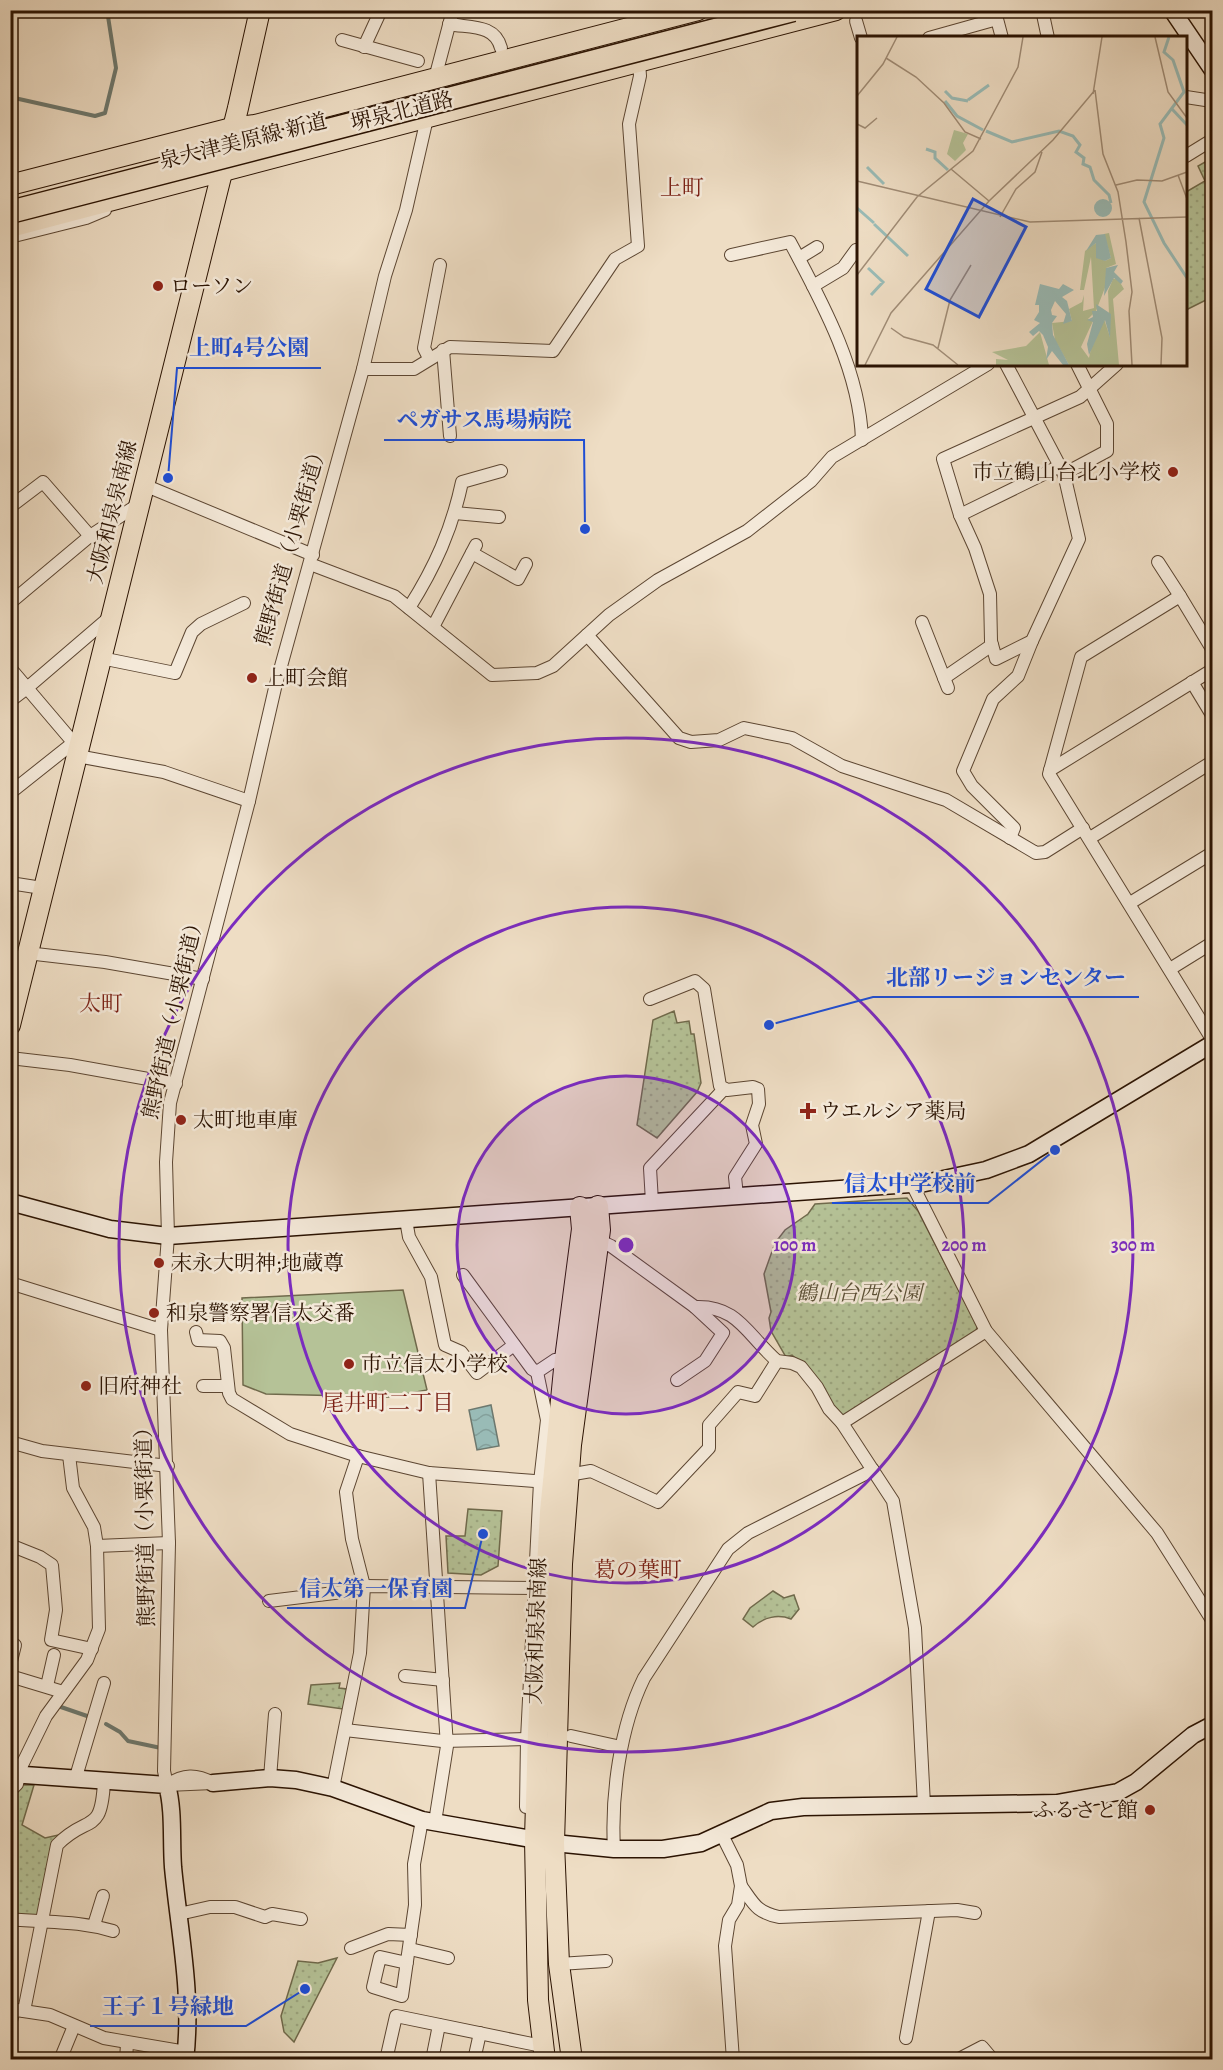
<svg xmlns="http://www.w3.org/2000/svg" width="1223" height="2070" viewBox="0 0 1223 2070" font-family="Alegreya,'Noto Serif JP',serif">
<style>
.grass{fill:#b5c297;stroke:#706a4c;stroke-width:1.5}
.park{fill:url(#park-dots);stroke:#706a4c;stroke-width:1.5}
.water{fill:url(#water-waves);stroke:#6d786e;stroke-width:1.5}
.lines{fill:none;stroke-linecap:round;stroke-linejoin:round}
.stream{stroke:#6d786e;stroke-width:4}
.street-casing{stroke:#5c4632;stroke-width:14}
.secondary-casing{stroke:#2b1302;stroke-width:19}
.primary-casing{stroke:#2b1302;stroke-width:22}
.street{stroke:#f4e9d9;stroke-width:12}
.secondary{stroke:#f4e9d9;stroke-width:16}
.primary{stroke:#eeddc4;stroke-width:20}
.highway-bridge-casing{stroke:#2b1302;stroke-width:25;stroke-linecap:butt}
.highway-bridge{stroke:#eeddc4;stroke-width:22}
.ring{fill:none;stroke:#7b2cbf;stroke-width:3}
.poi-dot{fill:#8f2418;stroke:#f4e9d9;stroke-width:2}
.labels{text-anchor:middle;dominant-baseline:central;stroke-width:5;stroke-linejoin:round;paint-order:stroke}
.street-label{font-size:21px;fill:#2b1302;stroke:#f4e9d9}
.poi-label{font-size:21px;fill:#2b1302;stroke:#f4e9d9;text-anchor:start}
.park-label{font-size:21px;font-style:italic;fill:#5b5036;stroke:#f4e9d9}
.neighbourhood-label{font-size:22px;fill:#7a1f14;stroke:#f4e9d9}
.inset-river{fill:none;stroke:#99bbb6;stroke-width:3}
.inset-road{fill:none;stroke:#a08c76;stroke-width:1.5}
.view{fill:#1d4ed8;fill-opacity:0.15;stroke:#1d4ed8;stroke-width:3}
.inset-edge{fill:none;stroke:#2b1302;stroke-width:3}
.centre{fill:#7b2cbf;stroke:#f4e9d9;stroke-width:3}
.ring-label{font-size:18px;text-anchor:middle;font-weight:bold;fill:#7b2cbf;stroke:#f4e9d9;stroke-width:5;stroke-linejoin:round;paint-order:stroke}
.leader{fill:none;stroke:#1d4ed8;stroke-width:2}
.callout-dot{fill:#1d4ed8;stroke:#f4e9d9;stroke-width:2}
.callout-label{font-size:22px;text-anchor:middle;font-weight:bold;fill:#1d4ed8;stroke:#f4e9d9;stroke-width:5;stroke-linejoin:round;paint-order:stroke}
</style>
<defs>
<pattern id="park-dots" width="8" height="8" patternUnits="userSpaceOnUse" patternTransform="scale(1.5)"><rect width="8" height="8" fill="#b5c297"/><path d="M2 2h.1M6 6h.1" fill="none" stroke="#9ca680" stroke-width="1.8" stroke-linecap="round"/></pattern>
<pattern id="water-waves" width="16" height="10" patternUnits="userSpaceOnUse" patternTransform="scale(1.5)"><rect width="16" height="10" fill="#99bbb6"/><path d="M0 5q4-4 8 0t8 0" fill="none" stroke="#84a09b"/></pattern>
</defs>
<rect width="100%" height="100%" fill="#eeddc4"/>
<filter id="stains"><feTurbulence type="fractalNoise" baseFrequency=".00333" numOctaves="4"/><feColorMatrix values="0 0 0 0 .2 0 0 0 0 .09 0 0 0 0 .02 0 0 0 .5 -.17"/></filter>
<radialGradient id="worn" r=".72"><stop offset=".6" stop-color="#630" stop-opacity="0"/><stop offset="1" stop-color="#630" stop-opacity=".3"/></radialGradient>
<!-- grass -->
<path class="grass" d="M403,1290L427,1390L389,1397L266,1394L243,1385L242,1298Z"/>
<!-- park -->
<g class="park">
<path d="M1212,158V297L1186,310V192L1205,181L1198,166Z"/>
<path d="M674,1011L677,1023L689,1021L691,1034H694L701,1083L697,1092L657,1138L637,1125L653,1020Z"/>
<path d="M907,1198L918,1211L977,1326L976,1332L840,1418L805,1367L792,1355L786,1357L771,1331L769,1318L771,1312L764,1274L775,1243L785,1230L808,1214L815,1204Z"/>
<path d="M468,1509L502,1511L498,1566L481,1575L448,1573L446,1536H465Z"/>
<path d="M773,1591L784,1598L794,1595L799,1609L791,1619C778,1614 764,1617 753,1627L743,1619L750,1608Z"/>
<path d="M340,1683L339,1688L347,1689L343,1709L308,1704L311,1685Z"/>
<path d="M21,1785H34L22,1825L45,1838L63,1834L40,1916H11V1797Z"/>
<path d="M337,1958L294,2042L284,2032L281,2016L298,1961L318,1963Z"/>
</g>
<!-- water -->
<path class="water" d="M491,1405L499,1446L477,1450L469,1410Z"/>
<g class="lines">
<!-- stream -->
<g class="stream">
<path d="M10,97L95,116L105,113L116,68L107,10"/>
<path d="M58,1706L90,1717"/>
<path d="M106,1724L120,1732L128,1741L161,1748"/>
</g>
<defs>
<g id="street">
<path d="M1042,10L1048,38"/>
<path d="M856,21L861,38"/>
<path d="M449,24C470,28 495,24 501,48"/>
<path d="M929,38L997,19L1002,38"/>
<path d="M342,40L418,61"/>
<path d="M364,47L381,10"/>
<path d="M434,82L453,10"/>
<path d="M1186,97L1212,101"/>
<path d="M1186,156L1212,140"/>
<path d="M10,237L86,218L105,210"/>
<path d="M731,255L790,242C822,302 860,371 862,440"/>
<path d="M799,258L817,247"/>
<path d="M813,286L843,268L856,250"/>
<path d="M443,350L450,436"/>
<path d="M429,358L424,348L440,265"/>
<path d="M1006,364L1064,474L1079,539L1032,641L996,659L991,641L990,594L975,548L960,515L943,459L1080,397L1117,364"/>
<path d="M363,369H414L450,347L553,351L615,259L638,246L629,124L640,76L639,62"/>
<path d="M1064,474L1107,451V424L1077,364"/>
<path d="M144,485L313,555"/>
<path d="M10,507L43,482L90,536"/>
<path d="M455,513L499,517"/>
<path d="M960,515L1060,466"/>
<path d="M472,553L518,579L526,564"/>
<path d="M1158,562L1180,596"/>
<path d="M310,564L394,596L492,675L537,673L553,666L609,615L658,580L747,531L811,481L832,457L988,364"/>
<path d="M10,603L90,536L139,504"/>
<path d="M409,608C435,567 452,529 462,482L501,471"/>
<path d="M922,622L948,688"/>
<path d="M433,627L476,545"/>
<path d="M587,635L679,738L691,742L719,740L744,728L792,738L842,766L946,800L1036,853L1045,852L1083,828"/>
<path d="M1212,649L1180,596L1081,657L1049,774L1212,1039"/>
<path d="M101,658L175,673L192,632L201,624L244,603"/>
<path d="M10,668L27,688L111,616"/>
<path d="M944,678L992,645"/>
<path d="M1192,682L1212,715"/>
<path d="M10,701L27,688L78,748"/>
<path d="M77,756L164,772L249,801"/>
<path d="M1050,770L1212,670"/>
<path d="M10,793L68,747L78,748"/>
<path d="M1010,838L1014,828L972,786L963,771L993,699L1018,676L1032,641"/>
<path d="M1090,838L1212,762"/>
<path d="M10,883L42,888"/>
<path d="M1130,903L1212,853"/>
<path d="M27,953L105,962L203,979"/>
<path d="M1170,969L1212,943"/>
<path d="M650,999L695,981L704,989L720,1086L727,1090L753,1087L758,1089L759,1104L752,1125L756,1144L735,1177L737,1196"/>
<path d="M10,1058L70,1065L176,1084"/>
<path d="M912,1184L986,1331L1157,1533L1212,1620"/>
<path d="M652,1202L650,1168L724,1089"/>
<path d="M406,1220L409,1237L431,1277L445,1345L461,1352L477,1373L514,1345"/>
<path d="M598,1240L611,1246L695,1307C738,1305 747,1335 777,1361L792,1363L801,1367L817,1387L829,1409L842,1423L893,1501L915,1628L924,1805"/>
<path d="M463,1275L532,1369L537,1372"/>
<path d="M10,1283L161,1330"/>
<path d="M196,1332L198,1340L220,1341L224,1348L229,1393L232,1399L290,1434L358,1456L429,1473L548,1482"/>
<path d="M677,1380L705,1361L723,1333L695,1307"/>
<path d="M203,1386H228"/>
<path d="M842,1423L986,1331"/>
<path d="M10,1442L42,1451L168,1466"/>
<path d="M429,1473L447,1746L435,1822"/>
<path d="M568,1475L591,1471L658,1502L709,1448V1425L738,1392L755,1396L777,1361"/>
<path d="M10,1545L40,1557L52,1565L56,1610L51,1640L92,1649"/>
<path d="M97,1546L169,1543"/>
<path d="M269,1601L359,1590L364,1586L536,1588"/>
<path d="M10,1665L15,1645"/>
<path d="M10,1676L63,1692"/>
<path d="M405,1676L443,1680"/>
<path d="M47,1686L54,1655"/>
<path d="M345,1730L442,1741L527,1739"/>
<path d="M571,1736L621,1747"/>
<path d="M270,1778L275,1714"/>
<path d="M75,1780L104,1683"/>
<path d="M167,1785L164,1771L169,1543L161,1330L168,1236L166,1162L170,1103L249,801L275,688L363,369L385,276L406,210L428,114"/>
<path d="M167,1785C184,1774 196,1774 213,1783"/>
<path d="M167,1785L213,1783"/>
<path d="M333,1788L360,1653L364,1586L352,1539L346,1492L358,1456"/>
<path d="M10,1791L17,1784L22,1765L46,1716L87,1660L99,1629L97,1546L94,1527L73,1488L69,1455"/>
<path d="M526,1807L527,1739L540,1482L547,1420L537,1372L555,1360L565,1359"/>
<path d="M721,1833L737,1865L741,1886L738,1905L729,1920L725,1946L733,2060"/>
<path d="M614,1849C611,1795 620,1727 644,1678L728,1549L748,1533L873,1470"/>
<path d="M741,1886C754,1904 756,1912 779,1917L957,1910L975,1913"/>
<path d="M179,1914L210,1907H235L265,1917L272,1914L301,1919"/>
<path d="M10,1919C48,1923 76,1920 113,1931"/>
<path d="M94,1925L103,1896"/>
<path d="M351,1948L388,1934L411,1935"/>
<path d="M410,1949L448,1958"/>
<path d="M407,1963L380,1957L373,1987L402,1996L415,1905L414,1864L422,1820"/>
<path d="M559,1964L606,1961"/>
<path d="M10,2009L50,2015L104,2038L186,2052"/>
<path d="M24,2011L57,1845C88,1813 101,1837 104,1782"/>
<path d="M10,2024L14,2010"/>
<path d="M906,2038L929,1911"/>
<path d="M60,2060L74,2026"/>
<path d="M126,2060L127,2044"/>
<path d="M386,2060L396,2016L542,2046"/>
<path d="M432,2060L439,2025"/>
<path d="M474,2060L480,2033"/>
<path d="M957,2060L982,2047L993,2060"/>
</g>
<g id="secondary">
<path d="M1172,10L1212,69"/>
<path d="M10,1202L110,1229L168,1236L925,1183L986,1170L1029,1154L1212,1044"/>
<path d="M10,1774L167,1785C174,1811 171,1839 173,1867C179,1931 193,1994 185,2060"/>
<path d="M213,1783L270,1778L296,1780L333,1788L422,1820L554,1843L614,1849H663L701,1843L771,1811L803,1807L1057,1803L1118,1792L1136,1782L1193,1735L1212,1725"/>
</g>
<g id="primary">
<path d="M10,185L232,128L255,125L698,10"/>
<path d="M10,227L836,10"/>
<path d="M10,1025L238,108L260,10"/>
<path d="M545,2060L538,2000L535,1839L538,1731L550,1512L565,1359L582,1229L580,1207"/>
<path d="M572,2060L559,1964L554,1843L562,1564L571,1445L600,1230L598,1206"/>
</g>
</defs>
<!-- street casing -->
<use href="#street" class="street-casing"/>
<!-- secondary casing -->
<use href="#secondary" class="secondary-casing"/>
<!-- primary casing -->
<use href="#primary" class="primary-casing"/>
<!-- street -->
<use href="#street" class="street"/>
<!-- secondary -->
<use href="#secondary" class="secondary"/>
<!-- primary -->
<use href="#primary" class="primary"/>
<defs>
<path id="highway-bridge" d="M10,212L793,10"/>
</defs>
<!-- highway-bridge casing -->
<use href="#highway-bridge" class="highway-bridge-casing"/>
<!-- highway-bridge -->
<use href="#highway-bridge" class="highway-bridge"/>
</g>
<!-- distance rings -->
<circle cx="626" cy="1245" r="169" fill="#7b2cbf" fill-opacity=".12"/>
<g class="ring">
<circle cx="626" cy="1245" r="169"/>
<circle cx="626" cy="1245" r="338"/>
<circle cx="626" cy="1245" r="507"/>
</g>
<!-- markers -->
<g class="poi-dot">
<circle cx="158" cy="286" r="6"/>
<circle cx="1173" cy="472" r="6"/>
<circle cx="252" cy="678" r="6"/>
<path d="M805 1102h6v6h6v6h-6v6h-6v-6h-6v-6h6z"/>
<circle cx="181" cy="1120" r="6"/>
<circle cx="159" cy="1263" r="6"/>
<circle cx="154" cy="1313" r="6"/>
<circle cx="349" cy="1364" r="6"/>
<circle cx="86" cy="1386" r="6"/>
<circle cx="1150" cy="1810" r="6"/>
</g>
<g class="labels">
<!-- street labels -->
<g class="street-label">
<text transform="translate(402 111) rotate(-14)">堺泉北道路</text>
<text transform="translate(243 141) rotate(-14)">泉大津美原線 新道</text>
<text transform="translate(112 512) rotate(-76)">大阪和泉泉南線</text>
<text transform="translate(291 544) rotate(-74)">熊野街道（小栗街道）</text>
<text transform="translate(173 1016) rotate(-77)">熊野街道（小栗街道）</text>
<text transform="translate(145 1522) rotate(-91)">熊野街道（小栗街道）</text>
<text transform="translate(536 1631) rotate(-88)">大阪和泉泉南線</text>
</g>
<!-- poi labels -->
<g class="poi-label">
<text x="170" y="286">ローソン</text>
<text x="1161" y="472" text-anchor="end">市立鶴山台北小学校</text>
<text x="264" y="678">上町会館</text>
<text x="820" y="1111">ウエルシア薬局</text>
<text x="193" y="1120">太町地車庫</text>
<text x="171" y="1263">末永大明神;地蔵尊</text>
<text x="166" y="1313">和泉警察署信太交番</text>
<text x="361" y="1364">市立信太小学校</text>
<text x="98" y="1386">旧府神社</text>
<text x="1138" y="1810" text-anchor="end">ふるさと館</text>
</g>
<!-- park labels -->
<g class="park-label">
<text x="859" y="1293">鶴山台西公園</text>
</g>
<!-- neighbourhood labels -->
<g class="neighbourhood-label">
<text x="682" y="188">上町</text>
<text x="101" y="1004">太町</text>
<text x="388" y="1403">尾井町二丁目</text>
<text x="638" y="1570">葛の葉町</text>
</g>
</g>
<!-- overview -->
<g transform="translate(857 36)">
<rect width="330" height="330" fill="#eeddc4"/>
<path d="M252,197L259,228L249,232V249L239,275L231,283L236,285L224,311L232,322L236,303L247,283L253,301L251,255L256,243H261L267,253L256,263L262,329H212L198,304L195,287L215,285L212,273L225,266L227,259L226,275L237,272L234,221L227,254H223L228,215L239,207L240,220L248,225L254,222L247,198ZM183,296L192,329H139V323L151,324L135,316L169,310Z" fill="#b5c297"/>
<path d="M97,94L111,98L106,107L109,114L98,125L90,118Z" fill="#b5c297"/>
<path d="M237 172a9 9 0 1 1 18 0a9 9 0 1 1-18 0ZM248,198L254,222L248,225L239,222V207L229,215L239,199ZM261,229L257,236L266,245L264,248L257,242L247,260L249,232ZM183,248L202,253L206,248L217,254L205,261L210,265L215,285L206,288L209,278L198,265L194,274L195,279L200,280L195,287L196,299L212,329H206L195,315L189,324L191,311L186,299L182,295L176,300L172,296L183,287L177,284L182,276V269H178ZM239,268L254,278L253,302L248,284L232,319L230,308L236,286L230,284L236,281L235,275H240Z" fill="#99bbb6"/>
<path class="inset-river" d="M312,1L307,16L316,24L327,56L303,88L307,102L287,166L307,207L330,242M88,55L95,62L111,65M111,64L132,49M88,65L100,80L126,94M315,73L330,89M129,95L155,106L202,95L216,100L223,109L219,116L227,122L226,128L233,131L237,144L252,159L254,167M69,113L78,116V122L91,134M10,131L27,148M0,172L17,187M17,188L51,220M11,232L26,246L14,259"/>
<path class="inset-road" d="M298,1L311,56L330,82M29,22L59,41L87,67L108,96L124,103M238,54L246,118L261,156L269,206L275,256L272,275L275,329M236,58L245,1M0,60L26,28L40,1M0,88L8,92L20,82M94,133L132,165M321,139L330,163M0,145L173,186L330,181M259,149L280,144L305,145L330,136M143,181L159,153L178,136L185,116M282,182L305,302L304,329M0,239L60,161L116,115L161,31L166,1M34,292L47,301L76,309L101,329M81,312L93,264L114,229M8,329L34,277L132,165L196,104L238,54"/>
<path class="view" d="M116,163L169,191L122,281L69,253Z"/>
<rect width="330" height="330" class="inset-edge"/>
</g>
<circle cx="626" cy="1245" r="9" class="centre"/>
<g class="ring-label">
<text x="795" y="1251">100 m</text>
<text x="964" y="1251">200 m</text>
<text x="1133" y="1251">300 m</text>
</g>
<!-- callouts -->
<path class="leader" d="M168 478L177 368H321M585 529L584 440H384M769 1025L873 997H1139M1055 1150L988 1203H832M483 1534L465 1608H287M305 1989L246 2026H90"/>
<g class="callout-dot">
<circle cx="168" cy="478" r="6"/>
<circle cx="585" cy="529" r="6"/>
<circle cx="769" cy="1025" r="6"/>
<circle cx="1055" cy="1150" r="6"/>
<circle cx="483" cy="1534" r="6"/>
<circle cx="305" cy="1989" r="6"/>
</g>
<g class="callout-label">
<text x="249" y="355">上町4号公園</text>
<text x="484" y="427">ペガサス馬場病院</text>
<text x="1006" y="985">北部リージョンセンター</text>
<text x="910" y="1191">信太中学校前</text>
<text x="376" y="1596">信太第一保育園</text>
<text x="168" y="2014">王子１号緑地</text>
</g>
<!-- margin -->
<rect width="1223" height="2070" fill="none" stroke="#eeddc4" stroke-width="36"/>
<rect x="12" y="12" width="1199" height="2046" fill="none" stroke="#2b1302" stroke-width="3"/>
<rect x="18" y="18" width="1187" height="2034" fill="none" stroke="#2b1302" stroke-width="1.5"/>
<rect width="100%" height="100%" filter="url(#stains)"/>
<rect width="100%" height="100%" fill="url(#worn)"/>
</svg>
